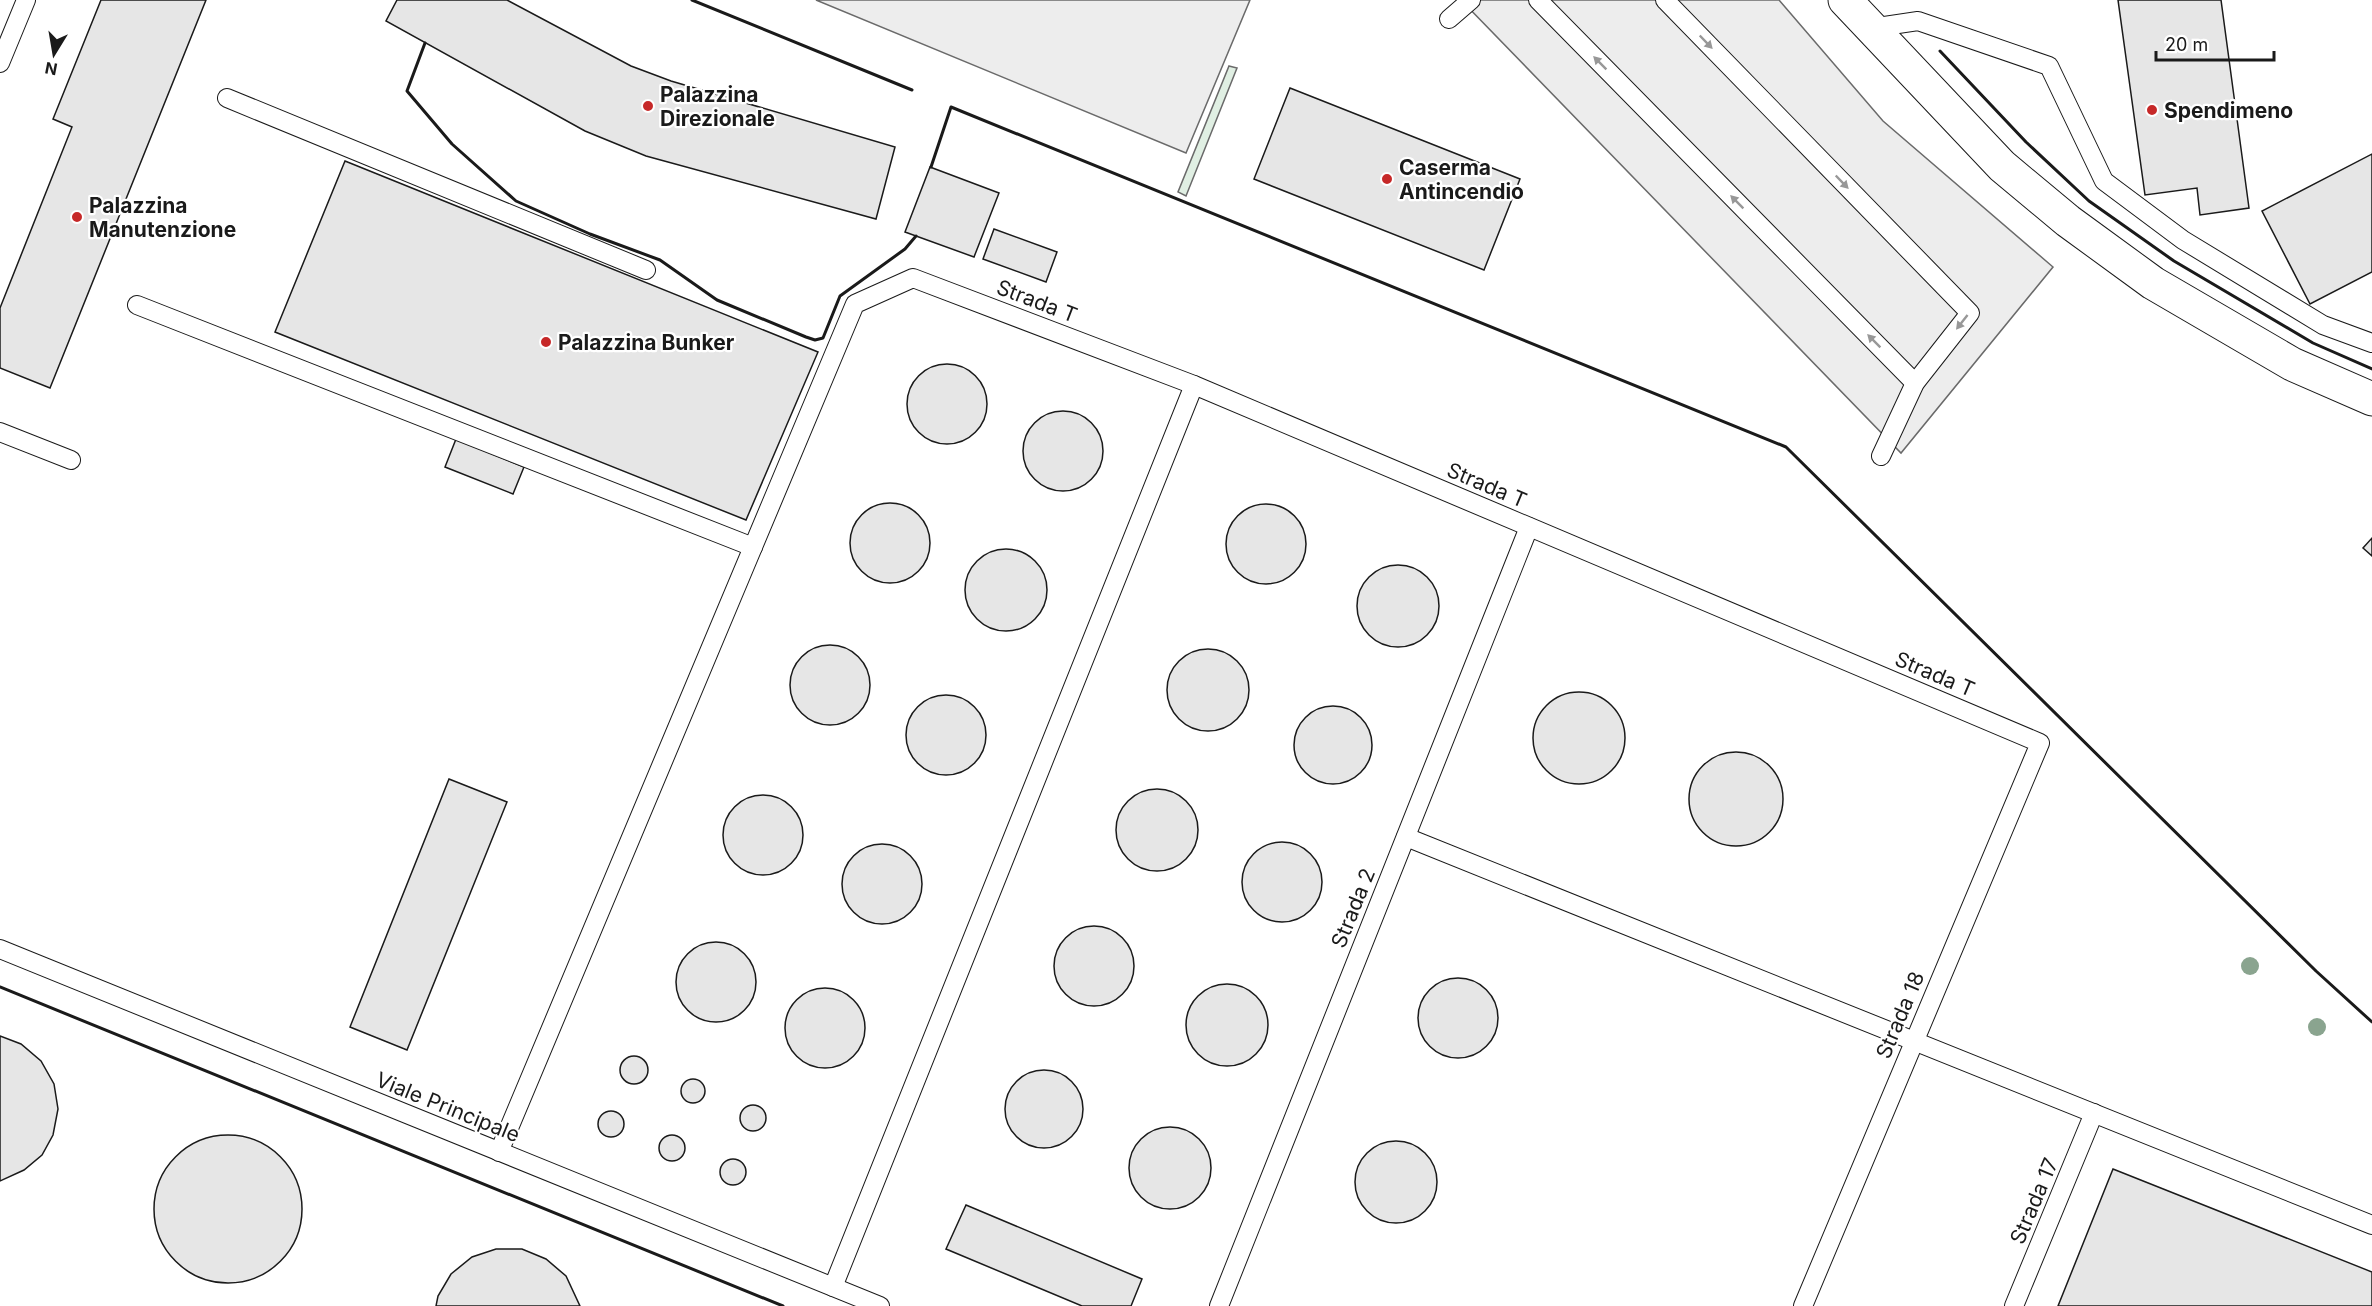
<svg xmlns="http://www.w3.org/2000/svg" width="2372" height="1306" viewBox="0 0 2372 1306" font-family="Inter,sans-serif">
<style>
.green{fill:#e0efe3;stroke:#6a6a6a;stroke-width:1.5}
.parking{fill:#ededed;stroke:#6a6a6a;stroke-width:1.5}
.building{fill:#e6e6e6;stroke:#1a1a1a;stroke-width:1.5}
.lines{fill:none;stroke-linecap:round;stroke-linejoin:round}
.service-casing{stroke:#1a1a1a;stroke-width:20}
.secondary-casing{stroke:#1a1a1a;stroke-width:35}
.service{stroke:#fff;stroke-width:18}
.secondary{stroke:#fff;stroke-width:33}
.wall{stroke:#1a1a1a;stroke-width:3}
.tree{fill:#8aa48f}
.oneway{fill:#989898}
.poi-dot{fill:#c62828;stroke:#fff;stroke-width:2}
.labels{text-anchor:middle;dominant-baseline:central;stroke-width:4.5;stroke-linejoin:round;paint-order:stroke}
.poi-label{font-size:21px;font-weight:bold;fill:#1a1a1a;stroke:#fff;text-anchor:start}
.street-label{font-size:21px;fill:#1a1a1a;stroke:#fff}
</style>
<rect width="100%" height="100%" fill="#fff"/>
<!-- green -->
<path class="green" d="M1229,66L1237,68L1186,196L1178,192Z"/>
<!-- parking -->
<g class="parking">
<path d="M816,0H1250L1186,153Z"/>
<path d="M1461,0H1779L1883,121L2053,267L1901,453Z"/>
</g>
<!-- building -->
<g class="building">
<path d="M101,0H206L50,388L0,368V308L72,127L53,119Z"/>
<path d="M397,0H507L631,66L671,81L895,147L876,219L646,156L585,131L386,21Z"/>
<path d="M2118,0H2221L2249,208L2200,215L2197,188L2145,195Z"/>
<path d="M1290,88L1520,179L1484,270L1254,179Z"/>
<path d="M2372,154V272L2310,304L2262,211Z"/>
<path d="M345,161L818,352L746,520L275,332Z"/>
<path d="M930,167L999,193L974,257L905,232Z"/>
<path d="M994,229L1057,252L1046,282L983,259Z"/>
<circle cx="947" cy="404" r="40"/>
<circle cx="1063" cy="451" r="40"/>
<path d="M456,439L524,467L513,494L445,467Z"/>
<circle cx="890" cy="543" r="40"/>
<circle cx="1266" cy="544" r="40"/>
<path d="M2372,538V556L2363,548Z"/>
<circle cx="1006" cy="590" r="41"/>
<circle cx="1398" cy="606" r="41"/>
<circle cx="830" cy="685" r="40"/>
<circle cx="1208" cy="690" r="41"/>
<circle cx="1579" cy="738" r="46"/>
<circle cx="946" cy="735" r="40"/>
<circle cx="1333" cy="745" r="39"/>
<circle cx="1736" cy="799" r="47"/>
<path d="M449,779L507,802L407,1050L350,1027Z"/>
<circle cx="1157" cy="830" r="41"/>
<circle cx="763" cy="835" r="40"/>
<circle cx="1282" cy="882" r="40"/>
<circle cx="882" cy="884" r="40"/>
<circle cx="1094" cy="966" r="40"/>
<circle cx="716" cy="982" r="40"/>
<circle cx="1458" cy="1018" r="40"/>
<circle cx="1227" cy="1025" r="41"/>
<circle cx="825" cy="1028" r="40"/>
<path d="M0,1036L21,1044L41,1061L54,1084L58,1109L53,1135L42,1155L24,1170L0,1181Z"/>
<circle cx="634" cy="1070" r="14"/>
<circle cx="1044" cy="1109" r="39"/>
<circle cx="693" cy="1091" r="12"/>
<circle cx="753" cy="1118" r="13"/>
<circle cx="611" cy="1124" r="13"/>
<circle cx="1170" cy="1168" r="41"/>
<circle cx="228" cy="1209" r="74"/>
<circle cx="672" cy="1148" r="13"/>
<circle cx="1396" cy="1182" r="41"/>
<circle cx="733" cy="1172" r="13"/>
<path d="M2113,1169L2372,1272V1306H2058Z"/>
<path d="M966,1205L1142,1279L1131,1306H1082L946,1249Z"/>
<path d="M496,1249H522L546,1259L566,1276L580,1306H436L438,1296L451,1274L472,1257Z"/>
</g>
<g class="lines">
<defs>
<g id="service">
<path d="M1538,0L1915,383"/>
<path d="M1665,0L1970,313L1915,383L1881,456"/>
<path d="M1449,19L1471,0"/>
<path d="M1871,28L1918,21L2049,66L2104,181L2183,240L2323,325L2372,343"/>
<path d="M0,63L26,0"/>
<path d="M227,98L646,270"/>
<path d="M137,305L753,547"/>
<path d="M0,432L71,460"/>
<path d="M1406,837L2372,1225"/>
<path d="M0,949L880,1306"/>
<path d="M499,1152L855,304L913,278L1194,385L2040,743L1803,1306"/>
<path d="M833,1287L1194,385"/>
<path d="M1219,1306L1529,527"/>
<path d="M2014,1306L2094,1113"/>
</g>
<path id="secondary" d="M1845,0L2002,166L2068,221L2153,283L2292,364L2372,399"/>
</defs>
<!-- service casing -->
<use href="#service" class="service-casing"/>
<!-- secondary casing -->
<use href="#secondary" class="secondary-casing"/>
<!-- service -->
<use href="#service" class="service"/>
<!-- secondary -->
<use href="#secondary" class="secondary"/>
<!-- wall -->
<g class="wall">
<path d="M692,0L912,90"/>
<path d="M425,43L407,91L452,144L516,201L590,234L660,260L717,300L806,337L815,340L823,338L840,296L905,249L916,236"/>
<path d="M1940,51L2026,142L2089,201L2174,261L2313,343L2372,369"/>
<path d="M931,167L951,107L1786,447L2316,971L2372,1022"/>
<path d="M0,987L783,1306"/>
</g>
</g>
<!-- trees -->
<g class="tree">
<circle cx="2250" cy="966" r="9"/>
<circle cx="2317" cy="1027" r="9"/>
</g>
<!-- one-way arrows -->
<defs><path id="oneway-solid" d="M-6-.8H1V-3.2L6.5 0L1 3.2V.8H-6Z" transform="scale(1.5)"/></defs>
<g class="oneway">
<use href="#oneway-solid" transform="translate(1706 42) rotate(46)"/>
<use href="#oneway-solid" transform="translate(1600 63) rotate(-135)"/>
<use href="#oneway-solid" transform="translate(1842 182) rotate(46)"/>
<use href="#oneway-solid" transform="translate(1737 202) rotate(-135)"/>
<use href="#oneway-solid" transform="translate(1962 322) rotate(128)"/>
<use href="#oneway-solid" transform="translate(1874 341) rotate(-135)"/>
</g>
<!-- markers -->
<g class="poi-dot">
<circle cx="648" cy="106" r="6"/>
<circle cx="2152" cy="110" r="6"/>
<circle cx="1387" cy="179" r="6"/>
<circle cx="77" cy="217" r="6"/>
<circle cx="546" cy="342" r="6"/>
</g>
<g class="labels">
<!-- poi labels -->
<g class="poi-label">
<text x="660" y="94">Palazzina<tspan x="660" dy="24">Direzionale</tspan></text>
<text x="2164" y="110">Spendimeno</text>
<text x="1399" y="167">Caserma<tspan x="1399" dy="24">Antincendio</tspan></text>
<text x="89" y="205">Palazzina<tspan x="89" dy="24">Manutenzione</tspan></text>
<text x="558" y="342">Palazzina Bunker</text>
</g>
<!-- street labels -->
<g class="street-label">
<text transform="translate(1037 301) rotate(21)">Strada T</text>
<text transform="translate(1487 485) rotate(23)">Strada T</text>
<text transform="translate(1935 674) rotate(23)">Strada T</text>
<text transform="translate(1353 908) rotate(-68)">Strada 2</text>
<text transform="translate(1900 1015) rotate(-67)">Strada 18</text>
<text transform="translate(448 1107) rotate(22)">Viale Principale</text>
<text transform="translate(2034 1201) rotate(-67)">Strada 17</text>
</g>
</g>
<!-- north arrow -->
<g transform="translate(54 54) rotate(191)" stroke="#ffffff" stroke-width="4.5" paint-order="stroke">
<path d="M0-4.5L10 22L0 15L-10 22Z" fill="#1a1a1a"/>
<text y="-9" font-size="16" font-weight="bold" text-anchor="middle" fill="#1a1a1a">N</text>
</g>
<!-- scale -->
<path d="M2156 51v9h118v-9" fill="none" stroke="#1a1a1a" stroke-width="3"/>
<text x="2165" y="51" font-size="18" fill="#1a1a1a" stroke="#ffffff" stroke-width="4.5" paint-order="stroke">20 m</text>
</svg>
